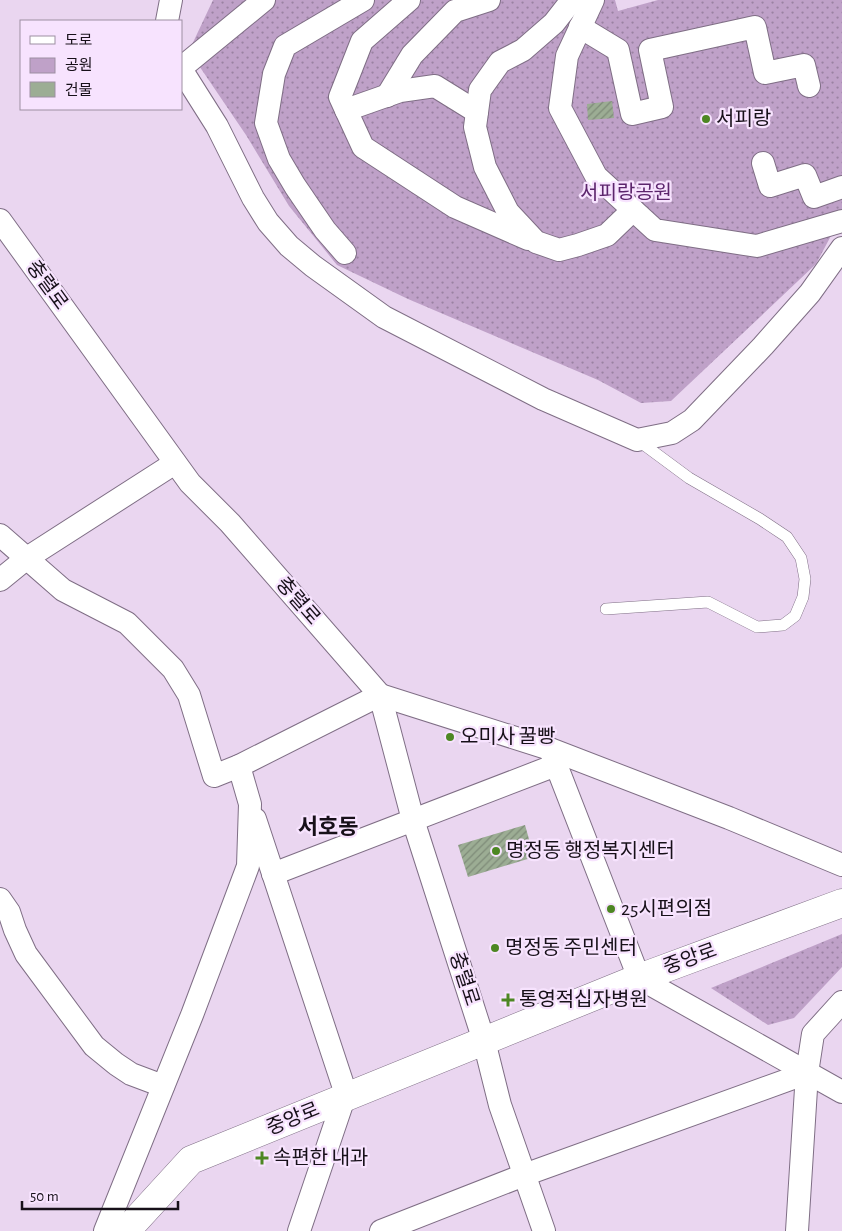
<svg xmlns="http://www.w3.org/2000/svg" width="842" height="1231" viewBox="0 0 842 1231" font-family="'Alegreya Sans','Noto Sans KR',sans-serif">
<style>
.green{fill:url(#green-dots)}
.building{fill:url(#building-hatch)}
.lines{fill:none;stroke-linecap:round;stroke-linejoin:round}
.lane-casing{stroke:#7f6e85;stroke-width:12}
.street-casing{stroke:#7f6e85;stroke-width:24}
.secondary-casing{stroke:#7f6e85;stroke-width:29}
.lane{stroke:#fff;stroke-width:11}
.street{stroke:#fff;stroke-width:22}
.secondary{stroke:#fff;stroke-width:28}
.poi-dot{fill:#4d8723;stroke:#f7e3fe;stroke-width:2}
.labels{text-anchor:middle;dominant-baseline:central;stroke-width:4.5;stroke-linejoin:round;paint-order:stroke}
.poi-label{font-size:20px;fill:#171019;stroke:#f7e3fe;text-anchor:start}
.park-label{font-size:20px;fill:#5c256c;stroke:#f7e3fe}
.street-label{font-size:20px;fill:#171019;stroke:#f7e3fe}
.quarter-label{font-size:22px;font-weight:bold;fill:#171019;stroke:#f7e3fe}
</style>
<defs>
<pattern id="green-dots" width="8" height="8" patternUnits="userSpaceOnUse" patternTransform="scale(1.25)"><rect width="8" height="8" fill="#bfa1c8"/><path d="M2 2h.1M6 6h.1" fill="none" stroke="#9a82a2" stroke-width="1.8" stroke-linecap="round"/></pattern>
<pattern id="building-hatch" width="6" height="6" patternUnits="userSpaceOnUse" patternTransform="scale(1.25)"><rect width="6" height="6" fill="#9cad94"/><path d="M-1 1l2-2M0 6l6-6M5 7l2-2" fill="none" stroke="#7e8b78"/></pattern>
</defs>
<rect width="100%" height="100%" fill="#ead6f0"/>
<!-- green -->
<g class="green">
<path d="M213,0H615L618,11L658,0H842V215L816,264L671,401L641,403L598,380L408,299L337,265L289,206L246,135L189,51Z"/>
<path d="M842,934V967L794,1018L768,1025L711,988Z"/>
</g>
<!-- building -->
<g class="building">
<path d="M612,101L614,118L588,120L587,104Z"/>
<path d="M525,825L534,857L468,877L458,845Z"/>
</g>
<g class="lines">
<defs>
<path id="lane" d="M606,609L708,602L757,627L783,625L795,616L803,597L805,579L801,558L787,537L760,519L689,478L639,441"/>
<g id="street">
<path d="M409,0L362,41L340,97L363,147L455,207L528,239"/>
<path d="M572,0L554,23L523,50L500,62L480,90L475,127L485,167L508,212L536,242L559,250L578,245L607,235L633,210"/>
<path d="M593,0L567,56L560,108L596,176L655,230L757,246L842,221"/>
<path d="M167,21L171,0"/>
<path d="M580,27L618,50L632,114L662,107L650,50L755,27L765,73L804,65L809,86"/>
<path d="M181,68L264,0"/>
<path d="M181,69L217,126L253,198L268,222L289,246L313,266L384,317L543,399L637,440L672,433L692,420L763,346L810,293L842,248"/>
<path d="M387,96L412,55L455,11L489,0"/>
<path d="M346,110L400,91L435,86L477,112"/>
<path d="M763,163L770,186L805,175L814,197L842,187"/>
<path d="M0,220L190,483L230,523L380,695L413,820L484,1041L500,1105L544,1231"/>
<path d="M345,253L325,230L295,186L279,159L266,123L274,74L285,46L363,0"/>
<path d="M0,535L63,590L127,623L173,669L189,695L214,776L239,766L380,695L550,749L729,818L842,865"/>
<path d="M0,580L27,558L175,463"/>
<path d="M550,749L639,978L842,1092"/>
<path d="M255,819L344,1088V1098L299,1231"/>
<path d="M273,874L556,765"/>
<path d="M0,899L9,912L15,930L26,954L94,1046L116,1064L131,1074L163,1086"/>
<path d="M105,1231L192,1015L248,866L250,804L239,766"/>
<path d="M381,1231L524,1175L807,1073"/>
<path d="M797,1231L807,1073L813,1034L842,1002"/>
</g>
<path id="secondary" d="M126,1231L191,1160L639,978L842,903"/>
</defs>
<!-- lane casing -->
<use href="#lane" class="lane-casing"/>
<!-- street casing -->
<use href="#street" class="street-casing"/>
<!-- secondary casing -->
<use href="#secondary" class="secondary-casing"/>
<!-- lane -->
<use href="#lane" class="lane"/>
<!-- street -->
<use href="#street" class="street"/>
<!-- secondary -->
<use href="#secondary" class="secondary"/>
</g>
<!-- markers -->
<g class="poi-dot">
<circle cx="706" cy="119" r="5"/>
<circle cx="450" cy="737" r="5"/>
<circle cx="496" cy="851" r="5"/>
<circle cx="611" cy="909" r="5"/>
<circle cx="495" cy="948" r="5"/>
<path d="M505.5 992.5h5v5h5v5h-5v5h-5v-5h-5v-5h5z"/>
<path d="M259.5 1150.5h5v5h5v5h-5v5h-5v-5h-5v-5h5z"/>
</g>
<g class="labels">
<!-- poi labels -->
<g class="poi-label">
<text x="716" y="119">서피랑</text>
<text x="460" y="737">오미사 꿀빵</text>
<text x="506" y="851">명정동 행정복지센터</text>
<text x="621" y="909">25시편의점</text>
<text x="505" y="948">명정동 주민센터</text>
<text x="519" y="1000">통영적십자병원</text>
<text x="273" y="1158">속편한 내과</text>
</g>
<!-- park labels -->
<g class="park-label">
<text x="626" y="193">서피랑공원</text>
</g>
<!-- street labels -->
<g class="street-label">
<text transform="translate(47 285) rotate(54)">충렬로</text>
<text transform="translate(298 601) rotate(49)">충렬로</text>
<text transform="translate(690 959) rotate(-20)">중앙로</text>
<text transform="translate(464 979) rotate(72)">충렬로</text>
<text transform="translate(293 1119) rotate(-22)">중앙로</text>
</g>
<!-- quarter labels -->
<g class="quarter-label">
<text x="328" y="827">서호동</text>
</g>
</g>
<!-- legend -->
<rect x="20" y="20" width="162" height="90" fill="#f7e3fe" stroke="#9d8fa2"/>
<rect x="30" y="36" width="25" height="8" fill="#ffffff" stroke="#9d8fa2"/>
<text x="65" y="45" font-size="15" fill="#171019">도로</text>
<rect x="30" y="58" width="25" height="15" fill="#bfa1c8" stroke="#9d8fa2"/>
<text x="65" y="70" font-size="15" fill="#171019">공원</text>
<rect x="30" y="82" width="25" height="15" fill="#9cad94" stroke="#9d8fa2"/>
<text x="65" y="95" font-size="15" fill="#171019">건물</text>
<!-- scale -->
<path d="M22 1201v8h156v-8" fill="none" stroke="#171019" stroke-width="2.5"/>
<text x="30" y="1201" font-size="15" fill="#171019" stroke="#f7e3fe" stroke-width="4" paint-order="stroke">50 m</text>
</svg>
